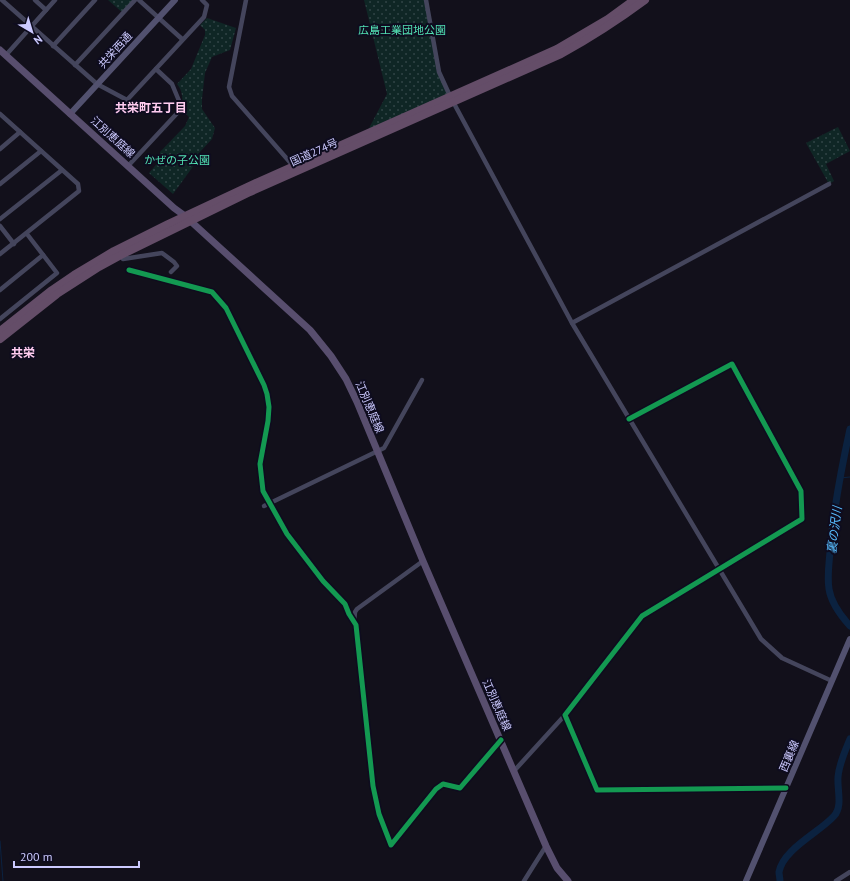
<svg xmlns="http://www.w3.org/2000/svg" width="850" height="881" viewBox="0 0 850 881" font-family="'PT Sans','Noto Sans JP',sans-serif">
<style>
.park{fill:url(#park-dots)}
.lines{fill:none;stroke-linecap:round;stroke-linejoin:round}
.stream{stroke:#0b2240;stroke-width:1}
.river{stroke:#0b2240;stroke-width:7}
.street{stroke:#44455c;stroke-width:4.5}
.secondary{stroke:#52516f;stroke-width:6}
.primary{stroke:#584e6e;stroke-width:7}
.highway{stroke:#644d68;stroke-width:8}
.cycleway-casing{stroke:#0e0c1f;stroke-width:8}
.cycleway{stroke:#139951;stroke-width:5}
.labels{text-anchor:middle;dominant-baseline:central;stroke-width:4;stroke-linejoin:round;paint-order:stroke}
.park-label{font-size:11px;fill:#52e2b4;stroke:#0e0c1f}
.street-label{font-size:11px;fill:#cccaff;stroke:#0e0c1f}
.neighbourhood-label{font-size:12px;font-weight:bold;fill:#ffccf0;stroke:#0e0c1f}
.water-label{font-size:12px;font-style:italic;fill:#58bdff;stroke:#0e0c1f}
</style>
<defs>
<pattern id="park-dots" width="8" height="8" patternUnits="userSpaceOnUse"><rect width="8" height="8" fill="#0f2625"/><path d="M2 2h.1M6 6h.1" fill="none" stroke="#314446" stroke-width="1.8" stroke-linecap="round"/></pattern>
</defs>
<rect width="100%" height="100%" fill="#12101b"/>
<!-- park -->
<g class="park">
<path d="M108,0H135L123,13Z"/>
<path d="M364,0H426L439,72L450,96L367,132L387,94Z"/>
<path d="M207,18L236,28L230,50L212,57L205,73L202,99V109L215,128L212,139L199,153L192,168L173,194L149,173L160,160V152L185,126L189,117L182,110C183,100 183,91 177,84L191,69L205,35V30L200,25Z"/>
<path d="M838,127L850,151L826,164L834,181L829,184L806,143Z"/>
</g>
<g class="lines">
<!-- stream -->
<g class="stream">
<path d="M840,478L850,477"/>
<path d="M0,841L3,881"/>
</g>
<!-- river -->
<g class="river">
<path d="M850,429C841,470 833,511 830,552C829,564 827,577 829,589C831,602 841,616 850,626"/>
<path d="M780,881C780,878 779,875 779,872C783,849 820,832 834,816C843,806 837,790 838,777C839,764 845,751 850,739"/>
</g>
<!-- street -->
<g class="street">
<path d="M2,0L97,84L127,100L204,17L207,5L202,0"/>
<path d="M35,0L46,10"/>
<path d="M139,0L182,39"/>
<path d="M246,0L229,87L232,96L295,168"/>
<path d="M426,0L439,72L450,96L572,323L761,639L782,658L832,681"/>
<path d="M53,46L95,0"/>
<path d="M6,55L55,0"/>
<path d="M75,65L135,0"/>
<path d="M0,114L78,184L79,191L0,254"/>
<path d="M0,149L20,132"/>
<path d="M128,166L182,108L172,84L156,69"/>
<path d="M0,184L41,151"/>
<path d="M0,219L62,170"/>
<path d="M0,226L14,244"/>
<path d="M121,255L123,259L162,253L174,262L177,266L171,272"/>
<path d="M129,270L212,292L226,308L264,385L267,394L269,407L268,421L260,464L263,491L287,534L323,581L345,604L349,614L356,625L373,786L379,814L391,845L436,789L443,784L460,788L501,740"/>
<path d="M0,290L43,255"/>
<path d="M0,319L57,273L27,234"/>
<path d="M572,323L829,184"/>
<path d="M629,419L732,364L801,491L802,519L642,616L565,715L597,790L786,788"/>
<path d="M264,506L384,448L422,380"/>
<path d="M354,622L355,612L357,609L423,561"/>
<path d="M514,771L565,715"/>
<path d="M524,881L546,846"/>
<path d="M836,881L850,872"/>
</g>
<!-- secondary -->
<g class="secondary">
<path d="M70,114L175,0"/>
<path d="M746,881L850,639"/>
</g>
<!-- primary -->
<path class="primary" d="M0,50L174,208L185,216L310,330L331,356L346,379L357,402L423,561L546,846L557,868L568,881"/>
<!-- highway -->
<g class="highway">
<path d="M0,331L52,290L74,275L114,251L168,224L247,187L557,49L608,19L634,0"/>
<path d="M0,339L57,294L99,267L121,255L250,192L561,54C590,38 618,20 645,0"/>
</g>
<defs>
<g id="cycleway">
<path d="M129,270L212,292L226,308L264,385L267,394L269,407L268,421L260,464L263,491L287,534L323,581L345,604L349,614L356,625L373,786L379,814L391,845L436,789L443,784L460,788L501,740"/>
<path d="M629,419L732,364L801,491L802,519L642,616L565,715L597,790L786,788"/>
</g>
</defs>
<!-- cycleway casing -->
<use href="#cycleway" class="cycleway-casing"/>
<!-- cycleway -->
<use href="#cycleway" class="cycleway"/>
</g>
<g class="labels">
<!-- park labels -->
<g class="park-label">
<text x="402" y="30">広島工業団地公園</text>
<text x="177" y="160">かぜの子公園</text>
</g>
<!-- street labels -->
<g class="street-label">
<text transform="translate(115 50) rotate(-48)">共栄西通</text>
<text transform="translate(113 137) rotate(42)">江別恵庭線</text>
<text transform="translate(314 152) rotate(-24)">国道274号</text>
<text transform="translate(370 407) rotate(67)">江別恵庭線</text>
<text transform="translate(497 705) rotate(66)">江別恵庭線</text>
<text transform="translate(789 756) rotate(-67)">西裏線</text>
</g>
<!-- neighbourhood labels -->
<g class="neighbourhood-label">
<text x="151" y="107">共栄町五丁目</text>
<text x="23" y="352">共栄</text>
</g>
<!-- water labels -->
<g class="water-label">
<text transform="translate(834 530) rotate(-83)">裏の沢川</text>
</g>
</g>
<!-- north arrow -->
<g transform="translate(32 32) rotate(142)" stroke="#0e0c1f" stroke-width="3" paint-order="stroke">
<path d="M0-3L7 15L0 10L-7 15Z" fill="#cccaff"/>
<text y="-6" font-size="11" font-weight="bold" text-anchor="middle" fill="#cccaff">N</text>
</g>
<!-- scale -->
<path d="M14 861v6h125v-6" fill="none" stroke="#cccaff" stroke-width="2"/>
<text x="20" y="861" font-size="12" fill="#cccaff" stroke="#0e0c1f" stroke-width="3" paint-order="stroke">200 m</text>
</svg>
